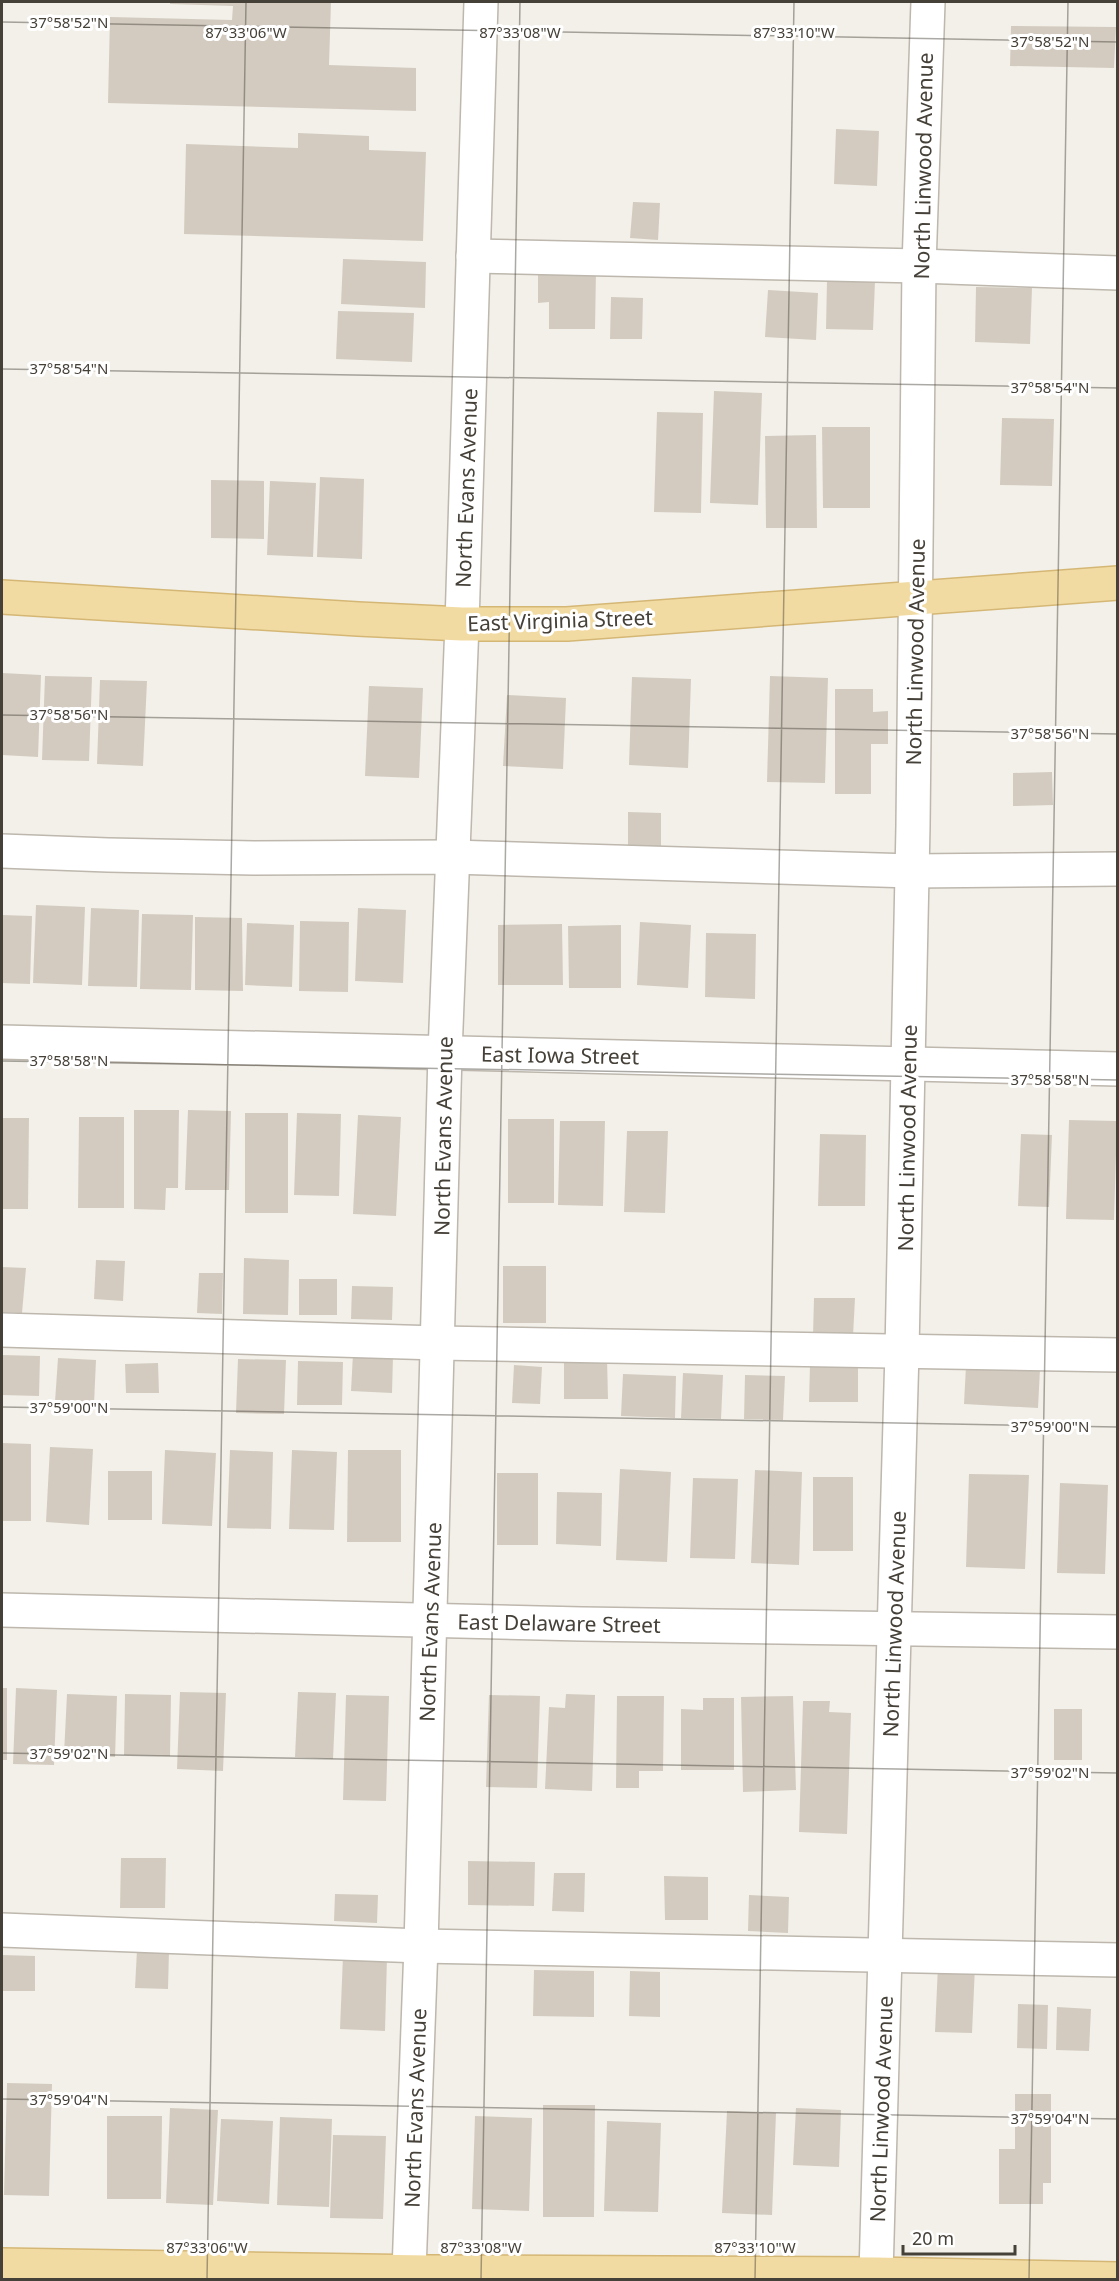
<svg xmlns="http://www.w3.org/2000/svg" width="1119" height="2281" viewBox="0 0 1119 2281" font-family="'Noto Sans',sans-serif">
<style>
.building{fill:#d3cbc0}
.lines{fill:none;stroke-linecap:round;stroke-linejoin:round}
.minor-casing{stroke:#bdb7ad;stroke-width:36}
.major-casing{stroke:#d5b775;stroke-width:36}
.minor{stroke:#fff;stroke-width:33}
.major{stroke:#f2dba3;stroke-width:33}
.ticks{fill:none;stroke:#454038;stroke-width:1.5;stroke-opacity:0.45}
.labels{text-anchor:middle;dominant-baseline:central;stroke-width:6;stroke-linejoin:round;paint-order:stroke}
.street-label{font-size:21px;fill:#454038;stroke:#fff}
.ticks-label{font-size:15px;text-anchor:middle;fill:#454038;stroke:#fff;stroke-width:6;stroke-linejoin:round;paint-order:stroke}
</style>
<rect width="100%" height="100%" fill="#f2f0e9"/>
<!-- building -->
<g class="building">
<path d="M170,2H331L329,65L416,68V111L108,103L110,17L232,20L233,6L170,4Z"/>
<path d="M1011,26L1116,27L1114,68L1010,66Z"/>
<path d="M836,129L879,131L877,186L834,184Z"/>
<path d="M298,133L369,136V150L426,152L423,241L184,234L186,144L298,148Z"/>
<path d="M633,202L660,203L658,240L630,238Z"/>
<path d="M343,259L426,262L425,308L341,304Z"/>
<path d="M538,270H596L595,329H549V302L538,303Z"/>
<path d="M827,280L875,281L873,330L826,329Z"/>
<path d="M976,287L1032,288L1030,344L975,342Z"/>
<path d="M768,290L818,293L816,340L765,337Z"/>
<path d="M611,297L643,298L642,339H610Z"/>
<path d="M338,311L414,313L412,362L336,359Z"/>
<path d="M714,391L762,393L758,505L710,503Z"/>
<path d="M657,412L703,413L701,513L654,512Z"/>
<path d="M1002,418L1054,419L1052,486L1000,485Z"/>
<path d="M822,427H870V508H823Z"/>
<path d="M816,435L817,528H766L765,436Z"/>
<path d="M320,477L364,479L362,559L317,557Z"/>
<path d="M211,480L264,481V539L211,538Z"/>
<path d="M270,481L316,483L313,557L267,555Z"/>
<path d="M2,673L41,675L38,757L2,755Z"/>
<path d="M45,676L92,677L89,761L42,760Z"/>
<path d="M770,676L828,678L825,783L767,782Z"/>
<path d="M632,677L691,679L688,768L629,765Z"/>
<path d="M100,680L147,681L143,766L97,764Z"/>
<path d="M369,686L423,688L419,778L365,776Z"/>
<path d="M835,689H873V712L888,711V744H871V794H835Z"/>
<path d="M507,695L566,698L563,769L503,766Z"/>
<path d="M1052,772L1053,805L1013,806V773Z"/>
<path d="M628,812L661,813V853H628Z"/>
<path d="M36,905L85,907L82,985L33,983Z"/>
<path d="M91,908L139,910L137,987L88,986Z"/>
<path d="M358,908L406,910L403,983L355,981Z"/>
<path d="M142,914L193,915L191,990L140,989Z"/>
<path d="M2,915L32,916L30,984L2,983Z"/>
<path d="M195,917L242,918L243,991L195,990Z"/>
<path d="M300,921L349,922L348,992L299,991Z"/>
<path d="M640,922L691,925L688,988L637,985Z"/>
<path d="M247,923L294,925L292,987L245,985Z"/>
<path d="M562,924L563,985H498V925Z"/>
<path d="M621,925V988H569L568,926Z"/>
<path d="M706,933L756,934L755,999L705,997Z"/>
<path d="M134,1110H179L178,1188H166L165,1210L134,1209Z"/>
<path d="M188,1110L231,1111L229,1190H185Z"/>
<rect x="245" y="1113" width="43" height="100"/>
<path d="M297,1113L341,1114L339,1196L294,1195Z"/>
<path d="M358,1115L401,1117L396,1216L353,1214Z"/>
<path d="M79,1117H124V1208H78Z"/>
<path d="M2,1118H29L28,1209H2Z"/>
<rect x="508" y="1119" width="46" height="84"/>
<path d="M1069,1120L1117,1121L1114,1220L1066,1219Z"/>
<path d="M560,1121H605L603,1206L558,1205Z"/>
<path d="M627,1131H668L665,1213L624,1212Z"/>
<path d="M820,1134L866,1135L865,1206H818Z"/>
<path d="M1021,1134L1052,1135L1049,1207L1018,1206Z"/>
<path d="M244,1258L289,1260L288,1315L243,1314Z"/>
<path d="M96,1260L125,1261L123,1301L94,1299Z"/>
<rect x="503" y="1266" width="43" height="57"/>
<path d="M2,1267L26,1268L22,1313L2,1312Z"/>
<path d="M199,1273H223L222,1314L197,1313Z"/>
<rect x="299" y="1279" width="38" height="36"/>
<path d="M352,1286L393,1287L392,1320L351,1319Z"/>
<path d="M814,1298H855L853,1336H813Z"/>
<path d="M353,1354L393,1356L392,1393L351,1391Z"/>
<path d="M2,1355L40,1356L39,1396L2,1395Z"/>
<path d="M58,1358L96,1360L94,1404L55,1402Z"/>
<path d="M607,1358L608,1399H564V1359Z"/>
<path d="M238,1359L286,1360L284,1414L236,1413Z"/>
<path d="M298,1361L343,1362L342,1405H297Z"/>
<path d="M158,1363L159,1393H126L125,1364Z"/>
<path d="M514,1365L542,1367L540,1404L512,1403Z"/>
<path d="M810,1365H858V1402H809Z"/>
<path d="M966,1366L1040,1369L1038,1408L964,1404Z"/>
<path d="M683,1373L723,1375L721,1419L681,1418Z"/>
<path d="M623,1374L676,1376L675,1418L621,1416Z"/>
<path d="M745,1375L785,1376L783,1420L744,1419Z"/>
<path d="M2,1443L31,1444V1521H2Z"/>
<path d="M50,1447L93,1449L89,1525L46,1522Z"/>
<path d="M165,1450L216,1453L212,1526L162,1524Z"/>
<path d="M230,1450L273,1452L271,1529L227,1528Z"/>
<path d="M292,1450L337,1452L334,1530L289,1529Z"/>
<path d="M348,1450H401V1542H347Z"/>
<path d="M620,1469L671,1472L667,1562L616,1560Z"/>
<path d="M755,1470L802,1472L799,1565L751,1563Z"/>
<rect x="108" y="1471" width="44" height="49"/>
<rect x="497" y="1473" width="41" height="72"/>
<path d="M969,1474L1029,1475L1025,1569L966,1567Z"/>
<rect x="813" y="1477" width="40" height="74"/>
<path d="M693,1478L738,1479L735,1559L690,1558Z"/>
<path d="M1060,1483L1108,1485L1105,1574L1057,1573Z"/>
<path d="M557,1492L602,1493L601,1546L556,1544Z"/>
<rect x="2" y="1688" width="5" height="72"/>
<path d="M16,1688L57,1690L54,1765L13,1764Z"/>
<path d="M180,1692L226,1693L223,1771L177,1769Z"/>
<path d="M298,1692L336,1693L333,1759L295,1757Z"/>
<path d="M67,1694L117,1696L115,1757L64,1754Z"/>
<path d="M125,1694L171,1695L170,1756L124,1755Z"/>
<path d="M566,1694L595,1695L592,1791L545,1789L549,1707L565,1708Z"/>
<path d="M346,1695L389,1696L386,1801L343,1800Z"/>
<path d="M489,1695L540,1696L537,1788L486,1787Z"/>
<path d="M617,1696H664L663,1771H639V1788H616Z"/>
<path d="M793,1696L796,1790L743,1792L741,1697Z"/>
<path d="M703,1698H734V1770H681V1709L703,1710Z"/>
<path d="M803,1701H830L829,1712L851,1713L847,1834L799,1832Z"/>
<rect x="1054" y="1709" width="28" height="51"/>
<path d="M121,1858H166L165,1908H120Z"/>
<path d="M468,1861L535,1862L534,1906L468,1905Z"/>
<path d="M554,1873H585L584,1912L552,1911Z"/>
<path d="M664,1876L708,1877V1920H665Z"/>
<path d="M335,1894L378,1895L377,1923L334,1921Z"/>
<path d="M749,1895L789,1897L788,1933L748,1931Z"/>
<path d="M137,1950L169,1951L168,1989L135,1988Z"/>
<path d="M2,1955L35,1956V1991H2Z"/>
<path d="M343,1956L387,1957L385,2031L340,2029Z"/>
<path d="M938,1965L975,1966L972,2033L935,2032Z"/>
<path d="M534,1970L594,1971V2017L533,2016Z"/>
<path d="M630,1971L660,1972V2017L629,2016Z"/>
<path d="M1018,2004L1048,2005L1047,2049L1017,2048Z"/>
<path d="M1057,2007L1091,2009L1089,2051L1056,2050Z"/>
<path d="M7,2083L52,2084L49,2196L4,2195Z"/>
<path d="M1015,2094H1051V2183H1043V2204H999V2149H1015Z"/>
<path d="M543,2105H595L594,2217H543Z"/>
<path d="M170,2108L218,2110L213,2205L166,2203Z"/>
<path d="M796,2108L841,2110L839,2167L793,2165Z"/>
<path d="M727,2111L776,2113L772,2215L722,2213Z"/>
<path d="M107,2116H162L161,2199H107Z"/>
<path d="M475,2116L532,2118L529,2211L472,2209Z"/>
<path d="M280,2117L332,2119L329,2207L277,2205Z"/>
<path d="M221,2119L273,2121L269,2204L217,2201Z"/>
<path d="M607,2121L661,2123L658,2212L604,2211Z"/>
<path d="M333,2135L386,2136L383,2219L330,2218Z"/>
</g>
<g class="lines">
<defs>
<g id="minor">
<path d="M473,256L919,266L1118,273"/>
<path d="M2,851L108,855L254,858L452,857L912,871L1118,869"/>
<path d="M2,1042L1118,1069"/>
<path d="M2,1330L438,1343L1118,1355"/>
<path d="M2,1610L582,1624L1118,1632"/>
<path d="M2,1930L421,1946L1118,1960"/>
<path d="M409,2271L421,1946L445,1053L462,624L481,2"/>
<path d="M876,2274L902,1351L913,826L919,266L928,2"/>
</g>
<g id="major">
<path d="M2,597L358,619L462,624H567L1118,583"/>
<path d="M2,2265L428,2272L876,2274L1118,2279"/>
</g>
</defs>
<!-- minor casing -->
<use href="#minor" class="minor-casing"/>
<!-- major casing -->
<use href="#major" class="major-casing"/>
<!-- minor -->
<use href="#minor" class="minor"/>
<!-- major -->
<use href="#major" class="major"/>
</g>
<!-- ticks -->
<path class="ticks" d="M2,22L1118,42M2,369L1118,388M2,715L1118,734M2,1061L1118,1080M2,1407L1118,1427M2,1753L1118,1773M2,2099L1118,2119M207,2280L246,2M481,2280L520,2M755,2280L794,2M1029,2280L1068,2"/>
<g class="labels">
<!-- street labels -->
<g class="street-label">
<text transform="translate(923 166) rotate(-89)">North Linwood Avenue</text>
<text transform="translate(466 488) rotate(-88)">North Evans Avenue</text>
<text transform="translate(560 620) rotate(-2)">East Virginia Street</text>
<text transform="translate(915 652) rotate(-89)">North Linwood Avenue</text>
<text transform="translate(560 1055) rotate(1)">East Iowa Street</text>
<text transform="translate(443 1136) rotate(-89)">North Evans Avenue</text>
<text transform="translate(907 1138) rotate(-89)">North Linwood Avenue</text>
<text transform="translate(430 1622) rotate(-88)">North Evans Avenue</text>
<text transform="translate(559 1623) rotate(1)">East Delaware Street</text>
<text transform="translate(894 1624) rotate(-88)">North Linwood Avenue</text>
<text transform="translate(415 2108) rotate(-88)">North Evans Avenue</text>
<text transform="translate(881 2109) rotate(-88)">North Linwood Avenue</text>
</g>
</g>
<g class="ticks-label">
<text x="69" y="28">37°58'52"N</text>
<text x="246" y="38">87°33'06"W</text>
<text x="520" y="38">87°33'08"W</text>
<text x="794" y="38">87°33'10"W</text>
<text x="1050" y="47">37°58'52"N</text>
<text x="69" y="374">37°58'54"N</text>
<text x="1050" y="393">37°58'54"N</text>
<text x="69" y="720">37°58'56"N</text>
<text x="1050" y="739">37°58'56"N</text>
<text x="69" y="1066">37°58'58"N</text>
<text x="1050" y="1085">37°58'58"N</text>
<text x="69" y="1413">37°59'00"N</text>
<text x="1050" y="1432">37°59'00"N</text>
<text x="69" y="1759">37°59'02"N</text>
<text x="1050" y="1778">37°59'02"N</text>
<text x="69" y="2105">37°59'04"N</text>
<text x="1050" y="2124">37°59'04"N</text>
<text x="207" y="2253">87°33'06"W</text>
<text x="481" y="2253">87°33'08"W</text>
<text x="755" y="2253">87°33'10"W</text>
</g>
<!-- border -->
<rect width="1119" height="2281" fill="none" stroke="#454038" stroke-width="6"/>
<!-- scale -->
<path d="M903 2245v9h112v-9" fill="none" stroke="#454038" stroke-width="3"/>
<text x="912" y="2245" font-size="18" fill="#454038" stroke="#ffffff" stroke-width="4.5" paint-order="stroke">20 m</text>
</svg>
